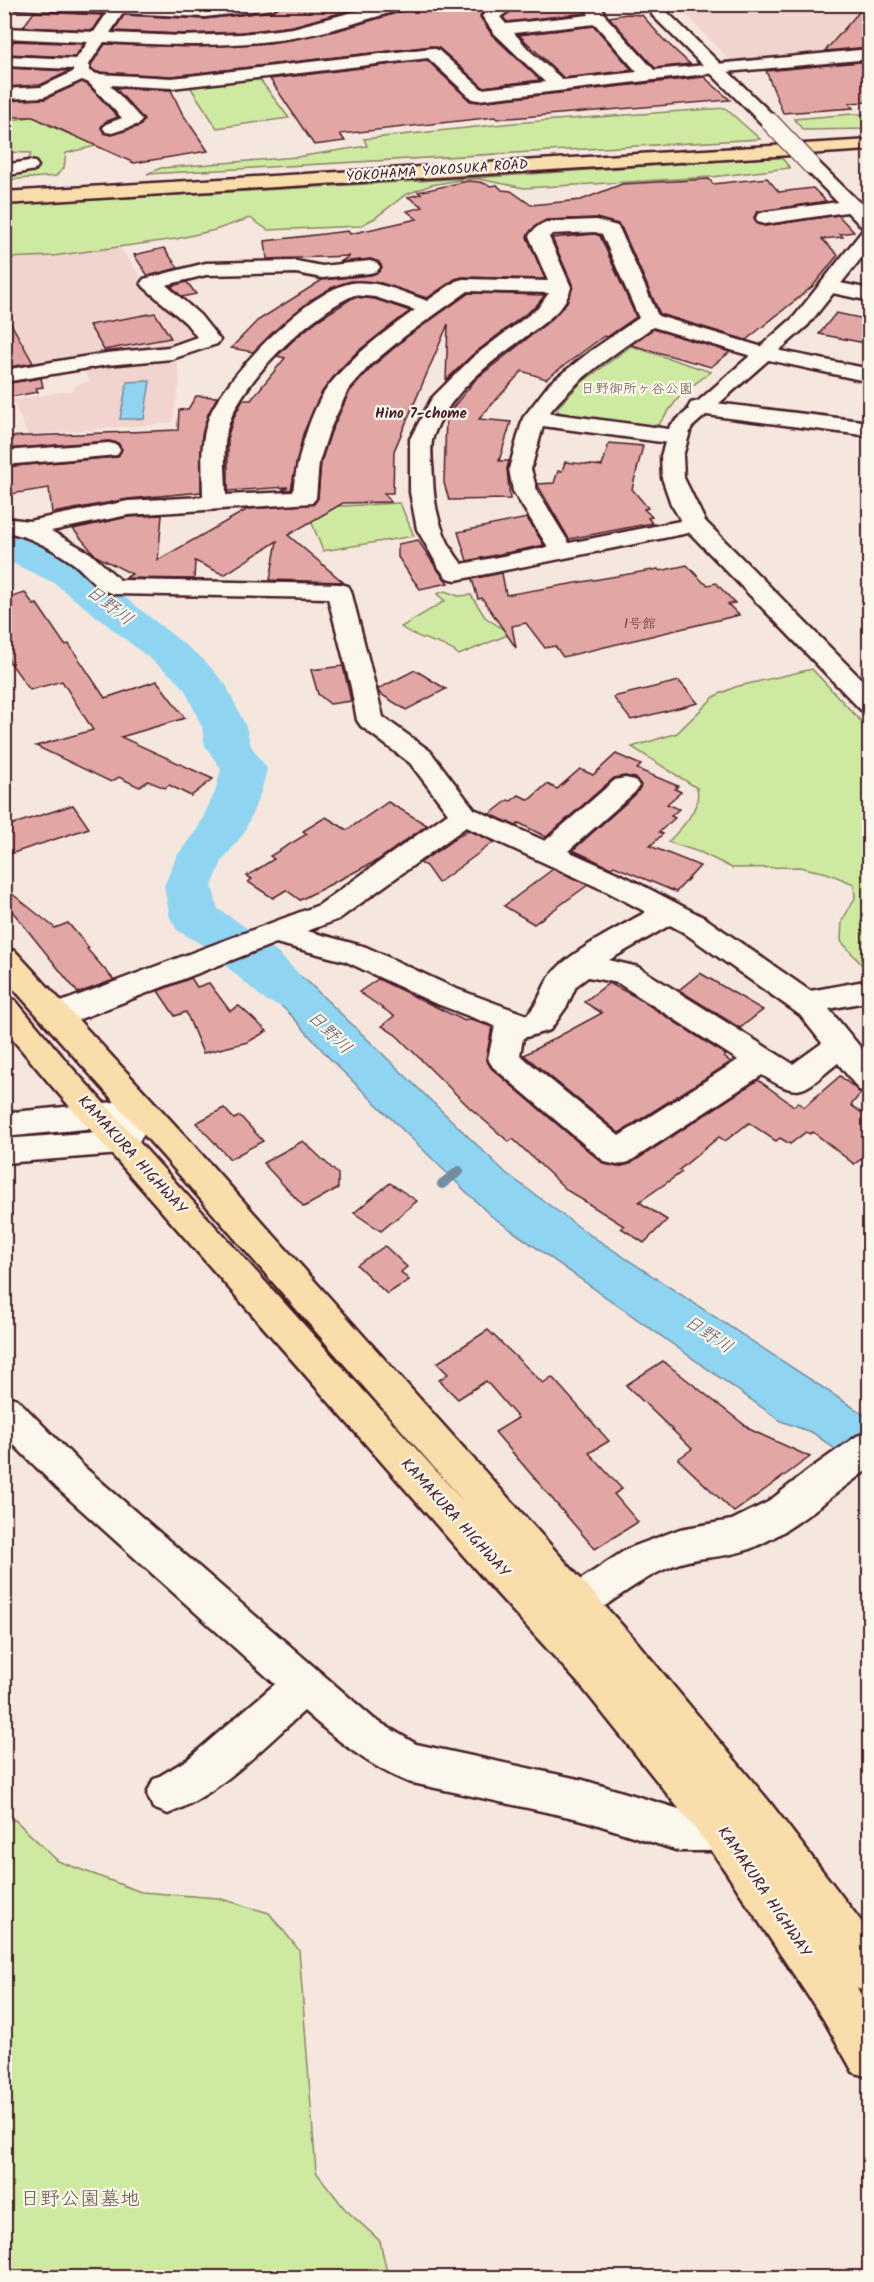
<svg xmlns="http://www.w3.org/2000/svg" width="874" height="2282" viewBox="0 0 874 2282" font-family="Kalam,'Klee One',sans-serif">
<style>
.built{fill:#f0d4cd}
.green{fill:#ceeaa0;stroke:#8c8466;stroke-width:1.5}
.water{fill:#8fd5f1;stroke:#738ca2;stroke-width:1.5}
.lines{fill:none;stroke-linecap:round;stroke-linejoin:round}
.stream{stroke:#738ca2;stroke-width:10}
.river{fill:#8fd5f1;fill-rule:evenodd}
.building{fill:#e2a7a5;stroke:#4a1f2b;stroke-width:1.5}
.street-casing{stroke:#4a1f2b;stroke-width:5}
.secondary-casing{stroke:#4a1f2b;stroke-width:5}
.primary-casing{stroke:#4a1f2b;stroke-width:5}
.highway-casing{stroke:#4a1f2b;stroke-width:5}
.street{fill:#fbf7ec;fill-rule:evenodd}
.secondary{fill:#fbf7ec;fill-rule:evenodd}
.primary{fill:#f9deab;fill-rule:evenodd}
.highway{fill:#f9deab;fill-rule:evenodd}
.secondary-bridge-casing{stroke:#4a1f2b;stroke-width:20;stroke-linecap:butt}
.secondary-bridge{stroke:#fbf7ec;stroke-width:18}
.labels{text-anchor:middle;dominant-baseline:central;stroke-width:4.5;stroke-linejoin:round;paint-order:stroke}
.far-street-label{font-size:14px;fill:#4a1f2b;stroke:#fbf7ec}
.far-park-label{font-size:14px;fill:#6b5248;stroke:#fbf7ec}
.number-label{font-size:14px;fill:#70414a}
.far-neighbourhood-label{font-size:15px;font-weight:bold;fill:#4a1f2b;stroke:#fbf7ec}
.street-label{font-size:16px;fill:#4a1f2b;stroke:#fbf7ec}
.water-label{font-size:18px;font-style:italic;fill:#5f5666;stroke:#fbf7ec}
.near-park-label{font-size:20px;fill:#6b5248;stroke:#fbf7ec}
</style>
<rect width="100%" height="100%" fill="#f6e7de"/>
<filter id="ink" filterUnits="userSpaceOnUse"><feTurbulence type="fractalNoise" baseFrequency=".0167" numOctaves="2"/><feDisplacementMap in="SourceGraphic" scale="12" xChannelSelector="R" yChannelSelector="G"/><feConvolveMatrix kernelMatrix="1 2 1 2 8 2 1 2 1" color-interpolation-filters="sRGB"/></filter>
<g filter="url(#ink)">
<!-- built -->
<g class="built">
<path d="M679,5H869V48L729,60L681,9Z"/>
<path d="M118,245L146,284L202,337L187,347L99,356L5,370V258L53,256Z"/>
<path d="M176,358L180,381L172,423L28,435L12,400L74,390L75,385L90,381L81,368L129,361Z"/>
</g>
<!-- green -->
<g class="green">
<path d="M258,77L289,118L217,128L189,85Z"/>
<path d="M725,108L760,139L147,174L161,168L297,157L367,146L364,139L513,123Z"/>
<path d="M853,114H869V129L803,130L794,119Z"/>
<path d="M5,115L14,120L34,116L48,125L71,135L103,128L120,135L112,142L66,153L64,168L56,176L5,180V172L28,162L31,153L5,152Z"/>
<path d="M781,157L790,168L711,177L524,188L479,179H466L431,185L405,195L375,218L360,226L268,230L250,218L215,230L176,239L53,256L5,258V205L487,177Z"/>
<path d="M631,346L711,372L682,393L659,424L648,429L564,416L556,409L581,383Z"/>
<path d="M400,503L414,536L323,551L306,508Z"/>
<path d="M445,591L458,596L471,595L485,617L510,634L459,655C442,640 418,641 401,627L445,601L437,594Z"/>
<path d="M812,669L869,730V973L841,941L842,921L855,898L854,884L827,873L799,867L732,868L702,853L668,842C681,829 702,808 697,788L632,747L677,733L715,696L735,687Z"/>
<path d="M5,1818L15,1820L58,1861L141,1892L218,1898L269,1913L299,1950L316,2172L345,2209L380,2241L388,2277H5Z"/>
</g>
<!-- water -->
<g class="water">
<path d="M150,381L144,419H120L127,382Z"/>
<path d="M261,949L307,981L506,1173L587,1233L869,1418V1474L813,1433L781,1421L490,1215L331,1060L290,1014L232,961Z"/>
</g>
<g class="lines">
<!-- stream -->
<path class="stream" d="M442,1184L459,1171"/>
<!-- river -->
<path class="river" d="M4,533L56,551L84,565L203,659L226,685L246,727L251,746L267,769L261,792L244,833L222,861L212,886L218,909C245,925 294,962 310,989L302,1001L284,1007L266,1001L201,944L177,930L170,918L164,886L176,857L198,828L215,792L221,769L205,746L202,727L185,690L173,677L54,583L4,559Z"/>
</g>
<!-- building -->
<g class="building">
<path d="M283,4H372L293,26L242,32L182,34L114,31L124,15L205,19L273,11Z"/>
<path d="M413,4H494L481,14L480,17L492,35L540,80L483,87L439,48L432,46L172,76L97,72L91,69V65L105,44L198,47L269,43L336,31L410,9Z"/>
<path d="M521,4H579L586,13L507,22L503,17Z"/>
<path d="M866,4H870V47L825,51Z"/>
<path d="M34,12L103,15L93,30L23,27Z"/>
<path d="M627,14L642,15L663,39L690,64L655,68L609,17Z"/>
<path d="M594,26L632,70L564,78L519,35Z"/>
<path d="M14,41L84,44L75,57L6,54Z"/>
<path d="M427,60L470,101L478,102L704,77L730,100L497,119L495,117L340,134L345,141L314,145L270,79Z"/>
<path d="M870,61V102L849,103L853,108L783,113L766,71Z"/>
<path d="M6,68L70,71L40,85L4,87Z"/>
<path d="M82,82L88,85L118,117L105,122L101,127L104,133L112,135L140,126L144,120L115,88L171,90L182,113L208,151L134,163L33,117H4V101L45,99Z"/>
<path d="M767,178L779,192L813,188L826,201L757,212L754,217L757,224L765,226L838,215L854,232L840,234L843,237L822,239L838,255L813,286L746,340L660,314L622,229L618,224L596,218L546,220L531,230L527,237L545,279L462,277L455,279L427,298L381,283L351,281L333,287L312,299L291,316L253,352L231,348L257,321L322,280L371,275L379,272L382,267L379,262L371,259L340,262L350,256L267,259L265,241L348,231L350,234L417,219L407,211L423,207L408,197L421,194L418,192L468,181L480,182L491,186L497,185L502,190L511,191L531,205L581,200L622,184L709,179L713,184Z"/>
<path d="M595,234L600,236L636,317L607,337L604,336L546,379L522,371L479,419L511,422L499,461H509L507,469L510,499L449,500L444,483L446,416L476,379L552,319L567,302L573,286L552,238Z"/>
<path d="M164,248L178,268L148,276L134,255Z"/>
<path d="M187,282L196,294L182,297L171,286Z"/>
<path d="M469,293L545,295L536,306L472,355L446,380L448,324L394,451L393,493H384L391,502L343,503L288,535L343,582L270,580L277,541L224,575L195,561L194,579L125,578L132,574L96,556L73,529L128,517L162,515L158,560L248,509L314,504L318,498L321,462L331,432L350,391L373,366L407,337Z"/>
<path d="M354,297L375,299L410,311L358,351L338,371L322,392L303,434L291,490H282L288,487L228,491V435L234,417L243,400H251L285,358L277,356L297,337L318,320Z"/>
<path d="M4,311L33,363L4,368Z"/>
<path d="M155,313L171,338L104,350L89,325Z"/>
<path d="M836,313L870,320V344L819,334Z"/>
<path d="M653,329L730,352L711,367L631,345Z"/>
<path d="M41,378L43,387L36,388L38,392L4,398V384Z"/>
<path d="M196,396L217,397L208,414L202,434L201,492L128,499L52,513L49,488L11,494L4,467L117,457L122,449L118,443L109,441L4,449V437L178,430L179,410L188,409Z"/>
<path d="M609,443L643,446L632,489L648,508L644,509L652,517L648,518L652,523L569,539L537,484L554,483L558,471H562L565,462L602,466Z"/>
<path d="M527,518L544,545L467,561L458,532Z"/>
<path d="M418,540L437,569L448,583L420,589L411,577L398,557V544Z"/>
<path d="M687,565L703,582L708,585L716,583L735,603L728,604L739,615L563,657L555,646L545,648L526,623L512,626L516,648L482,598L478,599L472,579L502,573L506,595L658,569L660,571Z"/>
<path d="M25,593L34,605L37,604L65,645L69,644L105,698L157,681L185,718L121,737L213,779L191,796L169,785L165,788L148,781L139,787L119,777L111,782L36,746L93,730L62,681L30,690L4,654V599Z"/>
<path d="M343,666L351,701L330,704L318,694L311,670Z"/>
<path d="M415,670L446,689L406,710L379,693L378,689Z"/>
<path d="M679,681L698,703L631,720L613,697Z"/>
<path d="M616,754L641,765L637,769L678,786L675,789L681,792L667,804L679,809L671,816L675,818L659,832L663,834L650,846L700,866L676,892L614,866L611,868L573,850L636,794L641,785L635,778L625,776L614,778L546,837L519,823L516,826L490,814L508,800L511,801L519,795L529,800L547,784L557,789L580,769L593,775Z"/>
<path d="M388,802L427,825L378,860L300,900L286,890L273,898L248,882L252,879L247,876L274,859L270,856L307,834L303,831L326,817L347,830Z"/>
<path d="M73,805L89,828L4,856V827Z"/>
<path d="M468,830L494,842L438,883L426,866L420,863Z"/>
<path d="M553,869L588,885L534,924L504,906Z"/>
<path d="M11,893L55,928L68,923L89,948L87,949L114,980L78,993L4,901Z"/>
<path d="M700,973L763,1010L740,1028L679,990Z"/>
<path d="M191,978L197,987L209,983L230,1011L239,1006L267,1031L248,1042L203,1053L186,1012L175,1016L158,991Z"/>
<path d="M378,979L465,1021L469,1019L492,1027L486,1059L491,1068L604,1164L618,1167L630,1164L758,1080L794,1106L798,1102L804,1107L840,1076L861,1093L851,1105L870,1119V1153L854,1164L813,1132L810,1134L806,1132L790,1144L780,1138L776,1141L749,1123L725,1141L719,1137L679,1170L682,1172L639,1202L667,1220L644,1243L621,1228L624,1226L568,1191L513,1139L509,1142L469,1107L396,1035L382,1026L394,1016L359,992Z"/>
<path d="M609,983L636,997L726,1055L724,1057L731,1062L619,1133L524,1055L602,1013L584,1002Z"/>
<path d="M224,1108L234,1119L240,1116L263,1141L230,1159L196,1123Z"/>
<path d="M303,1141L338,1174V1188L304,1207L263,1163Z"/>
<path d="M390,1183L417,1201L381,1231L354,1213Z"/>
<path d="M385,1246L407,1267L401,1272L409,1280L387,1294L357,1265Z"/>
<path d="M488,1330L543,1383L552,1377L609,1441L589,1453L622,1489L614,1494L638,1522L595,1549L495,1432L518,1418L486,1381L458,1399L439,1380L448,1374L437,1363Z"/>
<path d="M663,1361L751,1430L810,1457L734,1512L678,1459L692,1449L626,1385Z"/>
</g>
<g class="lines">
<defs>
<g id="street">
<path d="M8,4H140L205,7L228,4H281L273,9L205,17L123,13L110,33L182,36L242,34L293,28L383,4H411L409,7C370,18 331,32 292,38C230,48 167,45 104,42L89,64V71L97,74L172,78L432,48L438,50L482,89L545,82L494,33L482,16L499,4H519L500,17L506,24L589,15L584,4H600L606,17L654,70L870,49V59L715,73L478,100L472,99L428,58L172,88L110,85L142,120L139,124L112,133L106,132L103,128L106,124L122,118L89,83L82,80L44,97L4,99V89L41,87L73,72V69L4,66V56L76,59L88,42L4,38V28L94,32L107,13L16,9ZM595,24L637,72L563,80L530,51L514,33Z"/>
<path d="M29,161L35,162L38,166L35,170L4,176V165Z"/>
<path d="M853,200L860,202L862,206L860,210L765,224L758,222L756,218L758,214L765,212Z"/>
<path d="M596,220L617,226L620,230L658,316L766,348L870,369V382L755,357L653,327C615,353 578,377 549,413L676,430L684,432L687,437L684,442L676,444L543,426L531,469L537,491L569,543L695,518L703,520L707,525L703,530L456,580L447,578L439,568L417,529L410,492V439L432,398L473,357L538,308L549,293L468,291L406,335L371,364L348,390L329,431L319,462L316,498L312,503L128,515L51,531L90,553L120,580L339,584L348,586L351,591L383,717L430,751L474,809L545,841L615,780L625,778L635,780L639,786L635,792L568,851L628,878L705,918L810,991L870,980V1001L829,1009L870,1059V1093L859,1090L838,1063C803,1090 803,1101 762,1075L629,1162L617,1165L605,1162L493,1067L488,1059L495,1026L432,1002L345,961L276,943L67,1024L56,1027L45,1024L40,1016L45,1008L319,905L448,813L410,763L361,726L357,720L351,687L328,598L114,594C97,590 87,574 73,563C53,549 29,535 4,532V518L29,521L128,501L203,497C203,469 199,441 210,415C227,375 308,290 352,283C377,280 405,293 427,301L456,281L463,279L548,281L529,236C534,229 539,224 547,222ZM595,232L602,234L639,318L592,350L550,383L523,418L509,469L513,491L548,547L462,564C442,540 434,510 433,479C433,467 429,449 433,437C449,391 495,359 533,331C548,320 566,307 571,287L549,237L552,234ZM354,295L375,297L415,310C385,332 354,354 331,383C310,408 297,460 293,492L226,495C226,476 223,455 226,435C234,386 309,315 354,295ZM466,827L608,892L646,912C620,927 569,952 551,975C541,988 540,1003 527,1015L454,988L366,947L307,931L339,919ZM670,925L683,932L800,1015L822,1043L793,1064L638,967L609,960ZM588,977L618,983L738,1060L619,1136L520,1055L523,1038L550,1030L567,1006L576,986Z"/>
<path d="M296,261L322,266L370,261L377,263L380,267L377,271L370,273L322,278L296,273L206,275L166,285L200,315L220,340L217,344L172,359L107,365L4,382V370L107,353L169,347L197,337L186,323L144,287L141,283L144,279L206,263Z"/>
<path d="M830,281L870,289V301L823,291L820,287L823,283Z"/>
<path d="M699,401L870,422V436L691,413L688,408L691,403Z"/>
<path d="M109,443L117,445L120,450L117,455L4,465V451Z"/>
<path d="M4,1395L17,1399L83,1466L374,1719L416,1744L583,1780L679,1809H723L738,1815L745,1830L738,1845L723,1851H679L583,1820L408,1782C368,1766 336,1739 304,1711C262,1748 221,1793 168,1814L153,1808L147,1794L153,1780L188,1759L275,1684L57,1488L4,1435Z"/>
</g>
<g id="secondary">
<path d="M647,4H663L666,11L776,118L779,122L776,126H764L653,16Z"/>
<path d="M811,160L817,161L870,213V247L808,325L691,428L683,456L684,478L705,521L870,688V712L861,710L687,530L671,504L662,478L661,456L670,426L794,317L863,230L867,229L863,228L805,169L802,165L805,161Z"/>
<path d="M142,1099L154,1103L158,1111L133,1151L121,1154L4,1163V1139L111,1131L115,1126L4,1137V1113L125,1101L130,1103Z"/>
<path d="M870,1431V1468C830,1496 797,1529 752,1548C729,1558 703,1556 680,1563C640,1577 605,1607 570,1631L556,1636L542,1631L536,1618L542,1605L627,1549L680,1529L732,1520L768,1502L810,1469L857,1436Z"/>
</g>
<path id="primary" d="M4,948L15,951L187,1138L636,1641L768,1800L870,1933V1994L857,1988L870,2010V2078L853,2072L824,2020L708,1845L581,1686L491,1587L51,1085L4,1029V998L15,1000L73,1069L465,1503L163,1156L4,978Z"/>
<path id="highway" d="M870,140V150L4,204V192Z"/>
</defs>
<!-- street casing -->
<use href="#street" class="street-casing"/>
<!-- secondary casing -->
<use href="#secondary" class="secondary-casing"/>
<!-- primary casing -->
<use href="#primary" class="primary-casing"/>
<!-- highway casing -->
<use href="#highway" class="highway-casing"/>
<!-- street -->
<use href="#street" class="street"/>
<!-- secondary -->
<use href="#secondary" class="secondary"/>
<!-- primary -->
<use href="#primary" class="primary"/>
<!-- highway -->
<use href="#highway" class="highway"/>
<defs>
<path id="secondary-bridge" d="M770,122L811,165"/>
</defs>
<!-- secondary-bridge casing -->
<use href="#secondary-bridge" class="secondary-bridge-casing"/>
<!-- secondary-bridge -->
<use href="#secondary-bridge" class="secondary-bridge"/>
</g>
</g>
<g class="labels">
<!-- far-street labels -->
<g class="far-street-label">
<text transform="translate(437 171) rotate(-4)">YOKOHAMA YOKOSUKA ROAD</text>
</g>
<!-- far-park labels -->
<g class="far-park-label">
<text x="637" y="389">日野御所ヶ谷公園</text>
</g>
<!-- number labels -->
<g class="number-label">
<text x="640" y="624">1号館</text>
</g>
<!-- far-neighbourhood labels -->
<g class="far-neighbourhood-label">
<text x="421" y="414">Hino 7-chome</text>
</g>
<!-- street labels -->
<g class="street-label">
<text transform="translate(132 1155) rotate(48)">KAMAKURA HIGHWAY</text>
<text transform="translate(455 1518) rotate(48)">KAMAKURA HIGHWAY</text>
<text transform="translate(764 1892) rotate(56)">KAMAKURA HIGHWAY</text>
</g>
<!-- water labels -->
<g class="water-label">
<text transform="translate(109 606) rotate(38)">日野川</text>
<text transform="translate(329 1033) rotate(44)">日野川</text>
<text transform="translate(708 1335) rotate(34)">日野川</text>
</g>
<!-- near-park labels -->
<g class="near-park-label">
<text x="80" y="2200">日野公園墓地</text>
</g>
</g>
<!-- margin -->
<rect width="874" height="2282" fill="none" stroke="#fbf7ec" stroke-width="24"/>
<rect x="12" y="12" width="850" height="2258" fill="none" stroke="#4a1f2b" stroke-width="2" filter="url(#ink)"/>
</svg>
